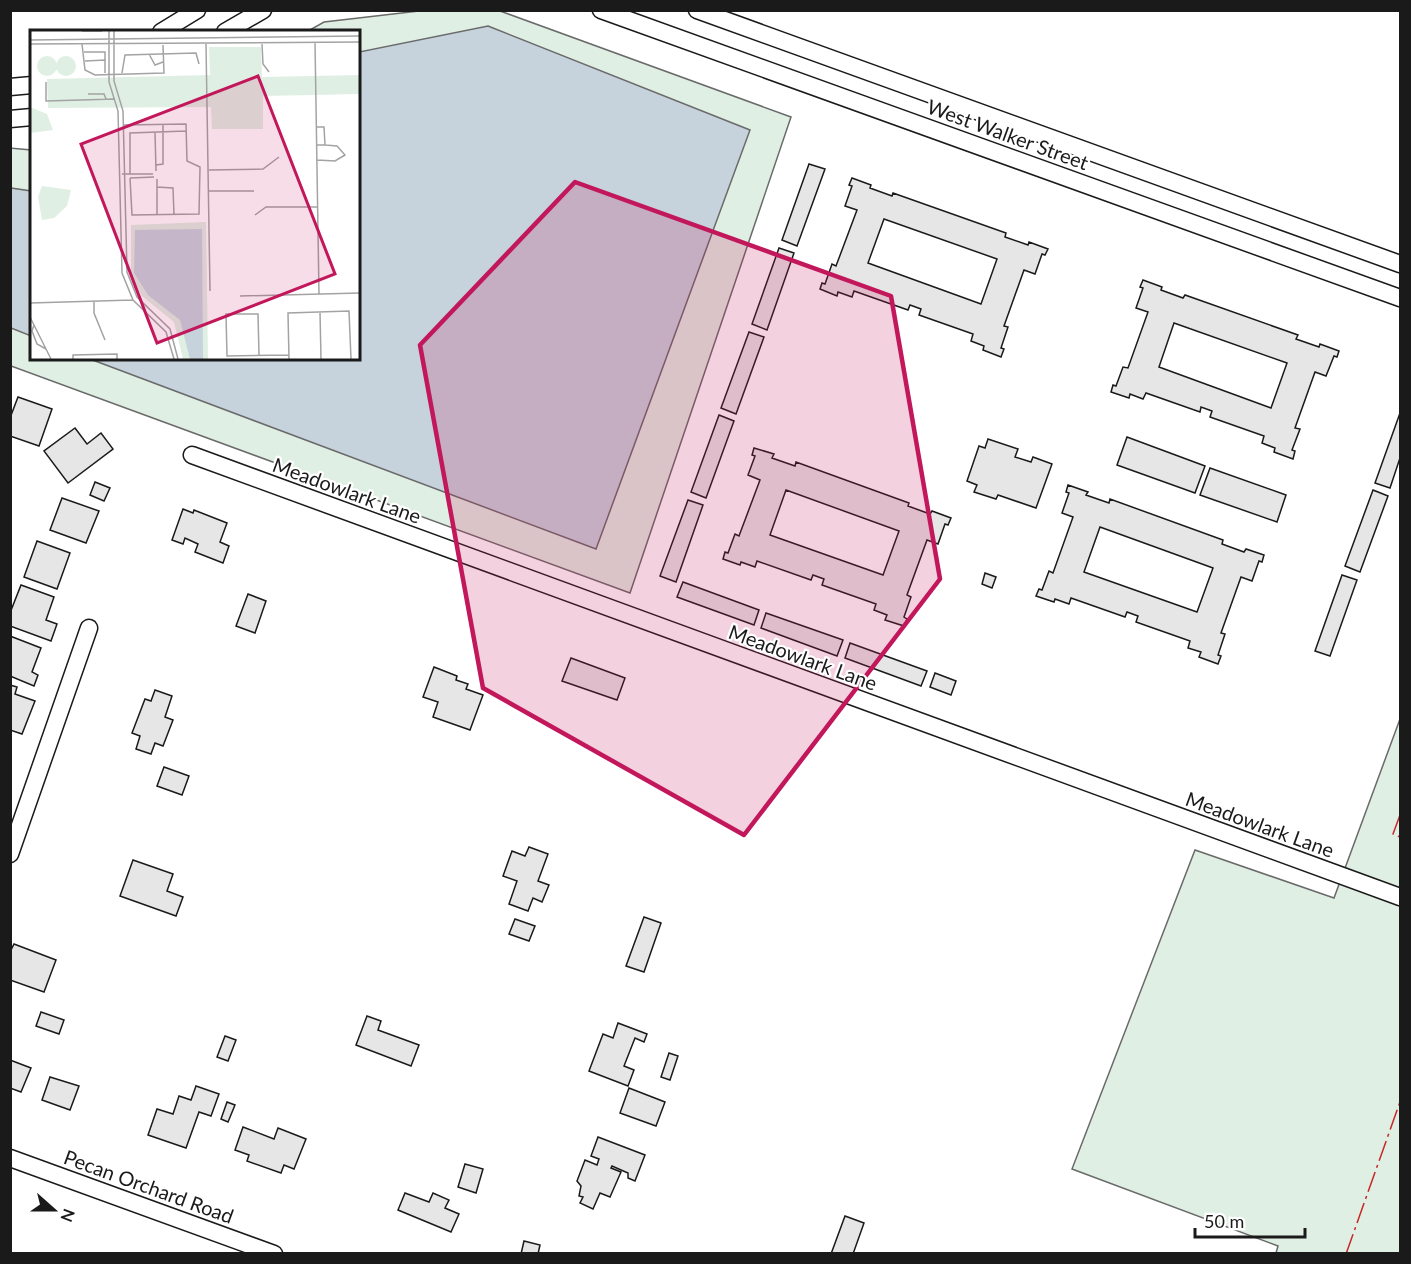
<svg xmlns="http://www.w3.org/2000/svg" width="1411" height="1264" viewBox="0 0 1411 1264" font-family="Lato,sans-serif">
<style>
.green{fill:#e0efe3;stroke:#6a6a6a;stroke-width:1.5}
.water{fill:#c6d2dc;stroke:#6a6a6a;stroke-width:1.5}
.building{fill:#e6e6e6;stroke:#1a1a1a;stroke-width:1.5;fill-rule:evenodd}
.lines{fill:none;stroke-linecap:round;stroke-linejoin:round}
.minor-casing{stroke:#1a1a1a;stroke-width:19}
.minor{stroke:#fff;stroke-width:16}
.power{stroke:#c62828;stroke-width:1.5;stroke-dasharray:21 4.5 3 4.5;stroke-linecap:butt}
.marked{fill:#c2185b;fill-opacity:0.2;stroke:#c2185b;stroke-width:4.5;stroke-linejoin:round}
.labels{text-anchor:middle;dominant-baseline:central;stroke-width:4.5;stroke-linejoin:round;paint-order:stroke}
.street-label{font-size:20px;fill:#1a1a1a;stroke:#fff}
.inset-road{fill:none;stroke:#a3a3a3;stroke-width:1.5}
.view{fill:#c2185b;fill-opacity:0.15;stroke:#c2185b;stroke-width:3}
.inset-edge{fill:none;stroke:#1a1a1a;stroke-width:3}
</style>
<rect width="100%" height="100%" fill="#fff"/>
<!-- green -->
<g class="green">
<path d="M419,11H500L791,117L630,593L11,366L10,148L31,150L32,358H358V32L308,31L324,22Z"/>
<path d="M1400,719V1253H1276L1278,1246L1072,1169L1195,850L1334,898Z"/>
</g>
<!-- water -->
<g class="water">
<path d="M488,26L750,130L596,549L90,359L358,358L359,52Z"/>
<path d="M11,188L31,191V336L11,328Z"/>
</g>
<!-- building -->
<g class="building">
<path d="M809,164L825,169L797,246L782,240Z"/>
<path d="M852,178L871,185L870,188L892,196L893,193L1006,233L1005,237L1028,245L1029,242L1048,249L1045,255L1042,254L1035,274L1024,270L1004,326L1008,327L1001,348L1004,349L1001,357L983,350L984,346L971,341L973,334L919,315L921,309L910,305L908,310L854,291L852,297L838,292L837,296L820,289L822,283L825,284L832,264L836,266L857,210L845,206L852,186L849,185ZM884,219L997,259L981,304L868,263Z"/>
<path d="M779,248L794,253L767,330L752,324Z"/>
<path d="M1143,280L1162,287L1161,290L1183,298L1185,295L1298,335L1296,339L1319,347L1320,344L1339,351L1337,357L1334,356L1326,376L1315,372L1295,428L1300,429L1292,450L1295,451L1293,459L1274,452L1275,448L1262,443L1264,436L1210,417L1212,411L1201,407L1200,412L1146,393L1143,399L1130,394L1129,398L1111,392L1113,385L1116,386L1123,367L1128,368L1148,312L1136,308L1143,288L1140,287ZM1174,323L1287,363L1271,408L1159,367Z"/>
<path d="M749,332L764,337L736,414L721,408Z"/>
<path d="M18,397L52,409L39,446L10,436V418Z"/>
<path d="M1400,413V458L1390,488L1375,483Z"/>
<path d="M719,415L734,421L706,498L691,492Z"/>
<path d="M75,428L87,444L101,433L113,449L68,483L44,451Z"/>
<path d="M1127,437L1205,466L1195,493L1117,465Z"/>
<path d="M988,439L1018,449L1015,457L1031,462L1033,457L1052,464L1036,508L998,495L996,499L974,492L977,485L967,481L979,446L985,448Z"/>
<path d="M754,448L774,454L772,458L795,466L796,462L909,503L908,506L930,514L932,511L951,518L948,525L945,524L938,544L927,540L907,595L911,597L904,617L907,619L904,626L885,620L887,615L874,610L876,604L822,585L824,579L813,575L811,580L757,561L755,567L741,562L740,565L723,559L725,552L728,553L735,534L739,536L760,480L748,475L755,456L752,455ZM786,490L899,531L883,575L770,535Z"/>
<path d="M1210,468L1286,495L1277,522L1200,495Z"/>
<path d="M95,482L110,488L104,501L90,495Z"/>
<path d="M1068,485L1088,492L1086,495L1109,503L1110,499L1223,540L1222,544L1244,552L1246,549L1264,555L1262,562L1259,561L1252,581L1241,577L1221,633L1225,634L1218,655L1221,656L1218,664L1199,657L1201,652L1188,648L1190,641L1136,622L1138,616L1127,612L1125,617L1071,598L1069,604L1055,599L1054,602L1036,596L1039,589L1042,590L1049,571L1053,573L1073,517L1062,513L1069,493L1066,492ZM1100,527L1213,568L1197,612L1084,572Z"/>
<path d="M1373,490L1388,496L1360,572L1345,566Z"/>
<path d="M62,498L99,511L86,543L50,530Z"/>
<path d="M688,500L703,505L676,582L660,576Z"/>
<path d="M183,509L193,513L194,510L227,523L220,542L229,546L223,563L195,552L198,544L185,538L183,544L172,540Z"/>
<path d="M37,541L70,553L57,589L24,577Z"/>
<path d="M985,573L996,577L992,588L982,584Z"/>
<path d="M1342,575L1357,580L1330,656L1315,651Z"/>
<path d="M683,582L759,610L754,625L677,597Z"/>
<path d="M21,585L54,597L46,620L57,624L51,641L10,626V613Z"/>
<path d="M248,594L266,601L255,633L236,626Z"/>
<path d="M766,613L843,640L837,656L761,628Z"/>
<path d="M10,636L41,648L32,672L38,675L34,686L10,676Z"/>
<path d="M850,643L927,671L921,686L845,658Z"/>
<path d="M571,658L625,678L617,700L562,681Z"/>
<path d="M434,667L457,676L456,680L468,684L466,689L483,695L470,730L433,717L438,702L423,697Z"/>
<path d="M935,673L956,681L951,695L930,687Z"/>
<path d="M10,685L17,687L15,694L35,701L22,734L10,730Z"/>
<path d="M155,690L172,696L165,717L173,720L163,746L155,743L151,754L136,749L140,736L132,733L145,699L151,701Z"/>
<path d="M164,767L189,776L182,795L157,786Z"/>
<path d="M529,847L548,854L538,881L549,885L542,902L533,898L528,911L509,904L517,881L503,876L512,851L525,856Z"/>
<path d="M133,860L173,874L167,891L183,897L176,916L120,896Z"/>
<path d="M644,917L661,923L644,972L626,966Z"/>
<path d="M515,919L535,926L529,941L509,934Z"/>
<path d="M14,944L56,960L44,992L10,980V952Z"/>
<path d="M41,1012L64,1020L59,1034L36,1026Z"/>
<path d="M367,1016L381,1021L378,1030L419,1045L411,1066L356,1045Z"/>
<path d="M618,1023L647,1034L644,1042L635,1038L624,1066L634,1070L628,1086L589,1071L603,1034L613,1038Z"/>
<path d="M225,1036L236,1040L228,1061L217,1057Z"/>
<path d="M669,1053L678,1056L670,1080L661,1077Z"/>
<path d="M10,1060L31,1068L21,1092L10,1088Z"/>
<path d="M50,1077L79,1086L70,1110L42,1100Z"/>
<path d="M196,1086L219,1094L211,1116L199,1112L186,1148L148,1135L157,1109L173,1114L179,1096L191,1100Z"/>
<path d="M629,1088L665,1102L656,1126L620,1113Z"/>
<path d="M227,1102L235,1105L228,1122L221,1119Z"/>
<path d="M243,1127L274,1139L278,1128L306,1139L294,1169L284,1165L281,1173L247,1161L249,1155L235,1150Z"/>
<path d="M598,1137L645,1155L635,1181L628,1178V1173L612,1166L611,1168L621,1172L610,1197L600,1193L593,1209L580,1203L583,1197L579,1196L581,1186L577,1181L585,1160L597,1165L599,1159L591,1156Z"/>
<path d="M465,1164L483,1169L476,1193L458,1187Z"/>
<path d="M405,1193L429,1202L433,1193L449,1200L445,1208L459,1214L451,1232L398,1210Z"/>
<path d="M845,1216L864,1223L853,1254H831Z"/>
<path d="M524,1241L540,1245L538,1254H521Z"/>
</g>
<g class="lines">
<defs>
<g id="minor">
<path d="M601,10L1400,298"/>
<path d="M697,10L1400,264"/>
<path d="M161,32L197,10"/>
<path d="M225,32L263,10"/>
<path d="M10,87L32,85"/>
<path d="M10,119L32,117"/>
<path d="M192,455L1400,897"/>
<path d="M10,854L89,628"/>
<path d="M10,1158L274,1254"/>
</g>
</defs>
<!-- minor casing -->
<use href="#minor" class="minor-casing"/>
<!-- minor -->
<use href="#minor" class="minor"/>
<!-- power -->
<g class="power">
<path d="M1400,815L1393,834L1400,837"/>
<path d="M1346,1254L1400,1102"/>
</g>
</g>
<!-- marked area -->
<path class="marked" d="M575,182L891,296L940,579L744,835L483,688L420,345Z"/>
<g class="labels">
<!-- street labels -->
<g class="street-label">
<text transform="translate(1008 134) rotate(20)">West Walker Street</text>
<text transform="translate(347 490) rotate(20)">Meadowlark Lane</text>
<text transform="translate(803 657) rotate(20)">Meadowlark Lane</text>
<text transform="translate(1260 824) rotate(20)">Meadowlark Lane</text>
<text transform="translate(149 1186) rotate(20)">Pecan Orchard Road</text>
</g>
</g>
<!-- overview -->
<g transform="translate(30 30)">
<rect width="330" height="330" fill="#fff"/>
<path d="M179,17H231L232,47L330,45V64L233,66V99H182L181,77L18,78L17,49L180,45ZM26 36a10 10 0 1 1 20 0a10 10 0 1 1-20 0ZM7 36a10 10 0 1 1 20 0a10 10 0 1 1-20 0ZM0,77L17,84L23,100L0,103ZM12,156L41,160L37,176L24,188L12,190L8,167ZM176,192L178,329H153L144,292L112,266L101,245V195Z" fill="#e0efe3"/>
<path d="M172,199L173,329H160L150,290L118,265L104,243L105,200Z" fill="#c6d2dc"/>
<path class="inset-road" d="M52,1H72M79,1V52L88,81L92,243L103,270L136,302L144,329M84,1V51L93,81L97,242L107,267L140,299L148,329M0,10L330,6M285,12L289,264M0,14L330,12M52,14L55,40L65,45L134,43L133,15M176,14L180,261M232,14L233,34L239,42M54,22H75V30M119,24L125,35L133,32M55,31L75,30V43M92,43L95,25L166,23L169,34M16,52V71L85,69M58,64H74L76,69M93,95L156,94L157,131L170,137L169,184L102,185L100,148M286,97H294L295,115H287M125,102L126,141M287,130L305,131L315,125L307,116L295,115M126,135L133,134V94M179,140L233,139L249,127M92,144H123M100,144V103L156,101M100,148L124,147M127,149V157L143,158L144,185M127,157V185M179,161H224M225,185L236,177H288M210,266L330,263M64,272V283L75,310M0,273L103,270M290,282L291,329M0,287L21,329M4,295L2,301L7,314L16,319M229,325L228,284H196L197,326L259,325M43,329V325L87,324V329M259,329L258,283L319,281L321,329"/>
<path class="view" d="M228,46L305,244L127,313L51,114Z"/>
<rect width="330" height="330" class="inset-edge"/>
</g>
<!-- border -->
<rect width="1411" height="1264" fill="none" stroke="#1a1a1a" stroke-width="24"/>
<!-- north arrow -->
<g transform="translate(54 1210) rotate(111)" stroke="#ffffff" stroke-width="4.5" paint-order="stroke">
<path d="M0-4.5L10 22L0 15L-10 22Z" fill="#1a1a1a"/>
<text y="-9" font-size="16" font-weight="bold" text-anchor="middle" fill="#1a1a1a">N</text>
</g>
<!-- scale -->
<path d="M1195 1228v9h110v-9" fill="none" stroke="#1a1a1a" stroke-width="3"/>
<text x="1204" y="1228" font-size="18" fill="#1a1a1a" stroke="#ffffff" stroke-width="4.5" paint-order="stroke">50 m</text>
</svg>
